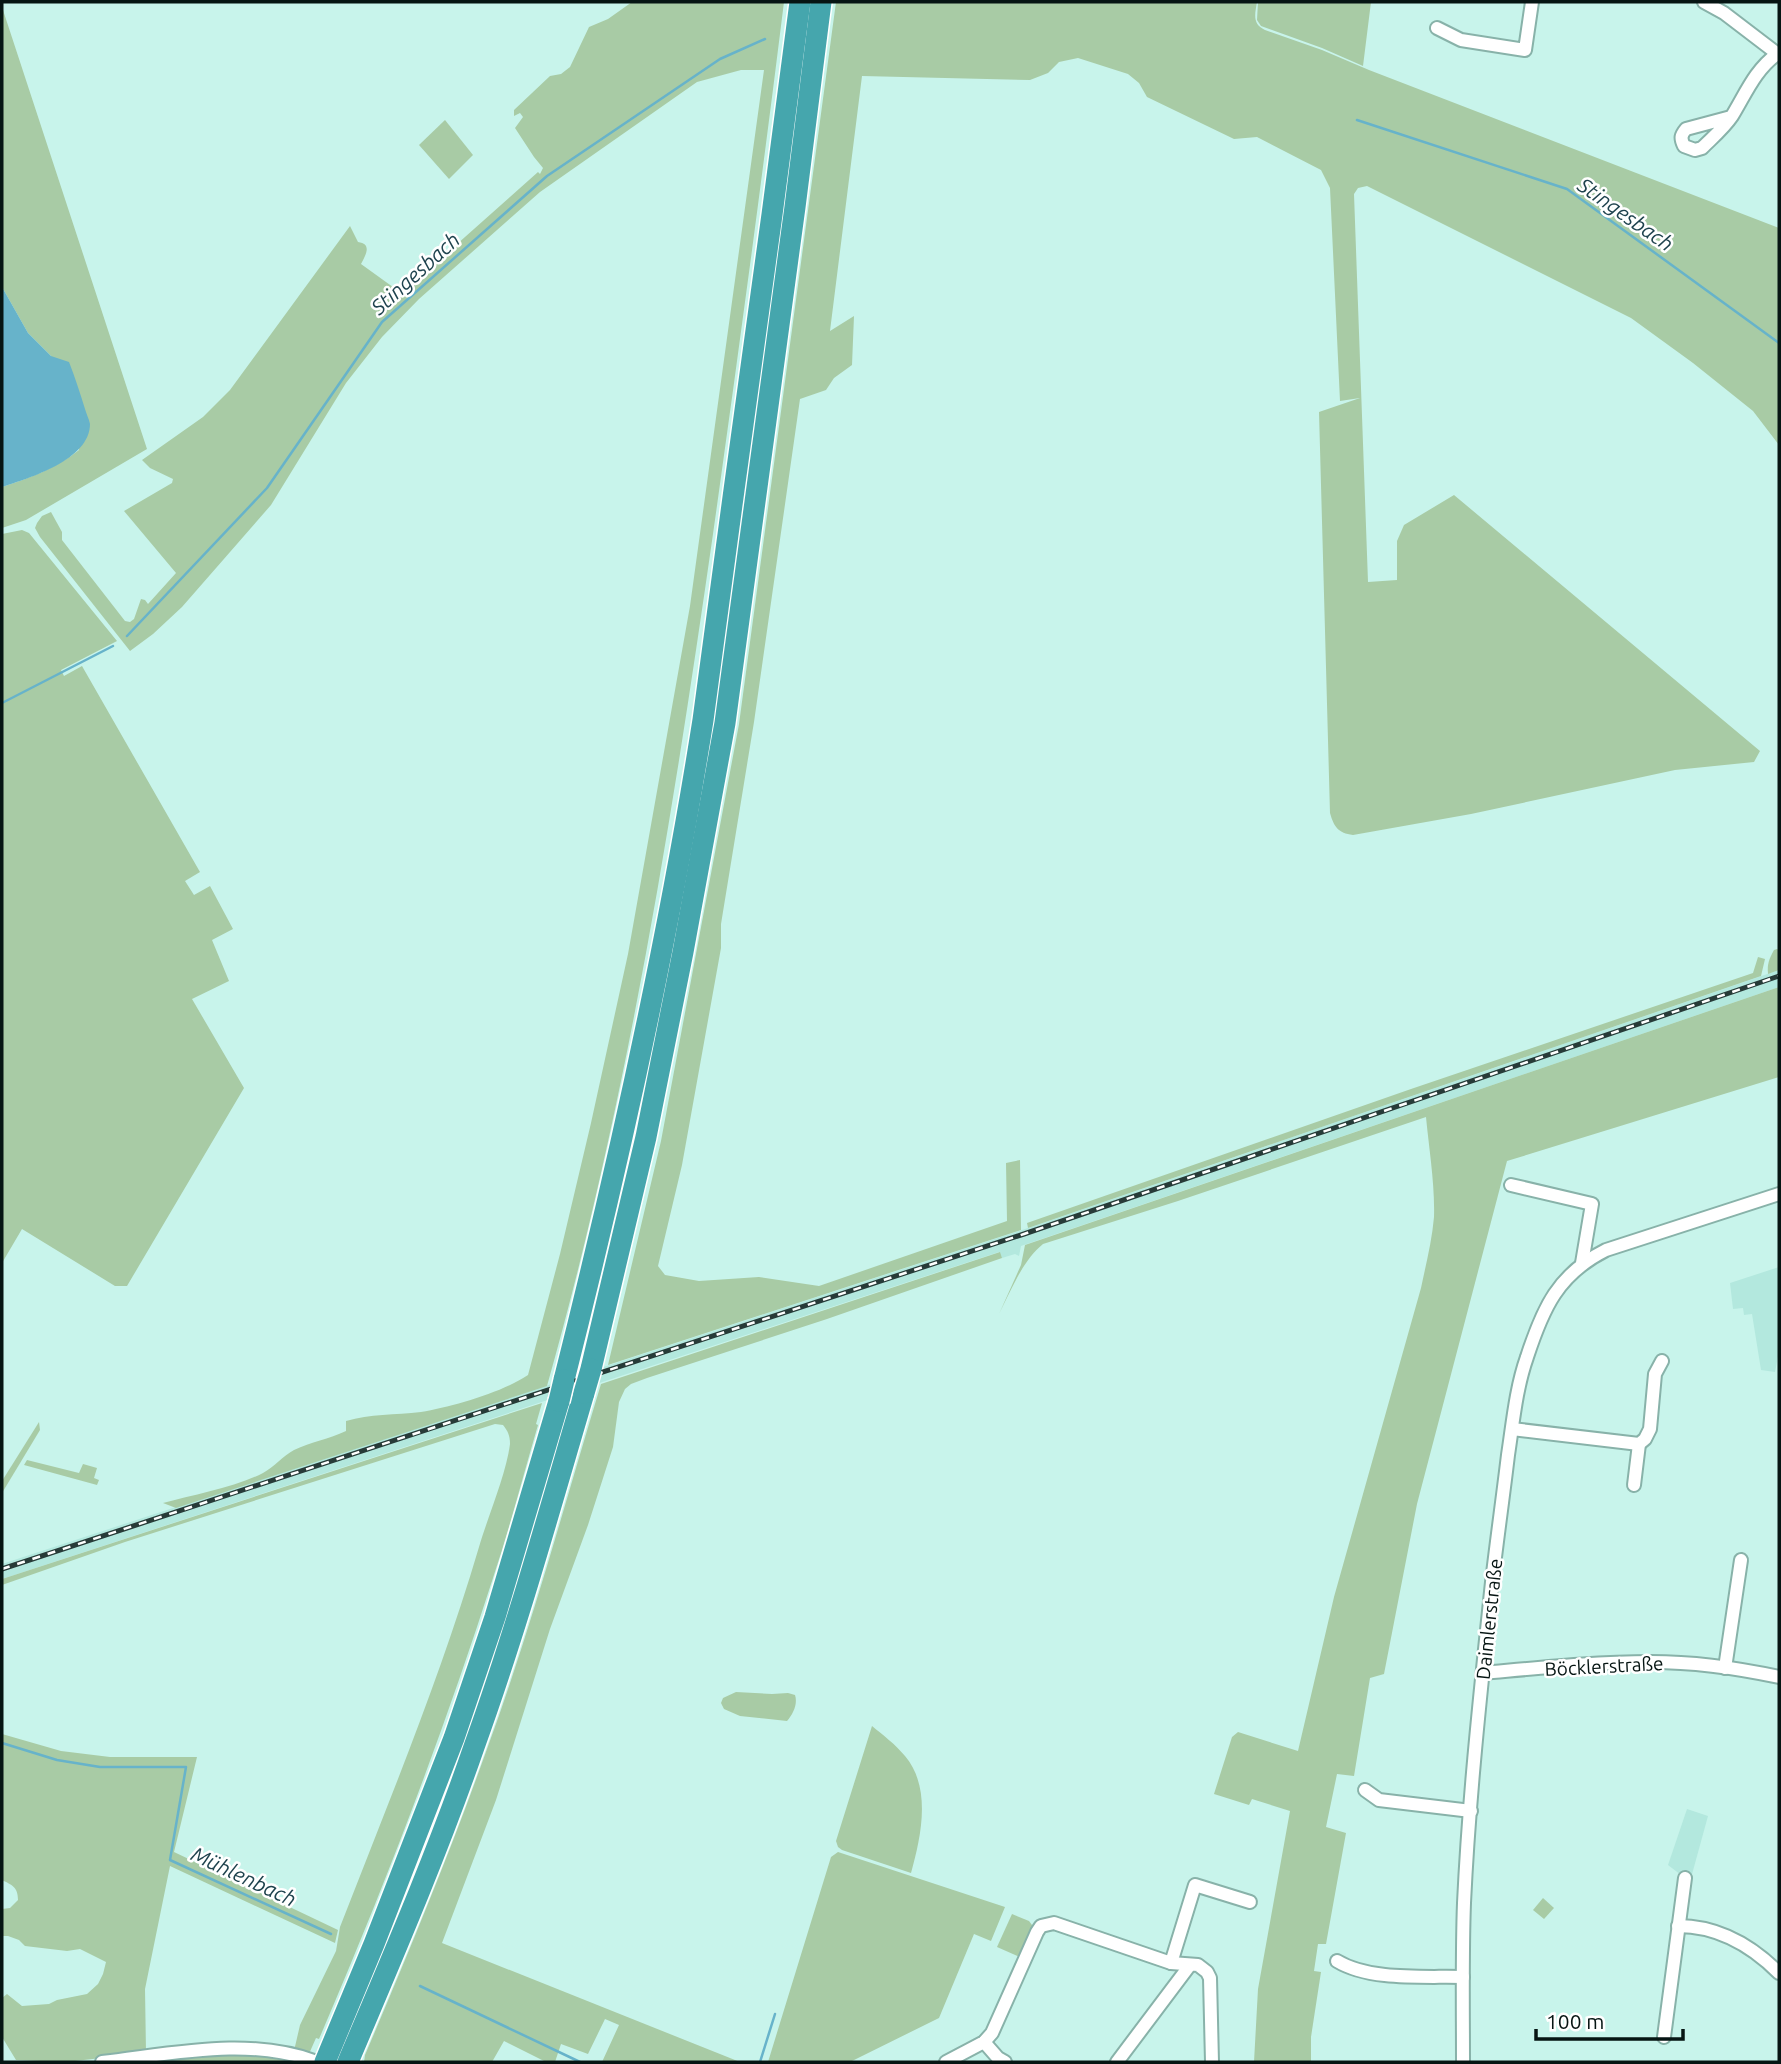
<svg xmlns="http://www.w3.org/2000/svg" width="1781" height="2064" viewBox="0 0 1781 2064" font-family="Ubuntu,sans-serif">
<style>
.built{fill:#b3e8de}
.green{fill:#a8cba5}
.water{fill:#67b3ca}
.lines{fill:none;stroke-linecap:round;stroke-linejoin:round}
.stream{stroke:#67b3ca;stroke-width:2.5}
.street-casing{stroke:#88b2a9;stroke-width:16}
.highway-casing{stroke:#fff;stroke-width:24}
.street{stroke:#fff;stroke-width:12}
.highway{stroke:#45a6ad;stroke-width:21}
.rail-casing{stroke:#273b38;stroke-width:5}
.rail{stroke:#fff;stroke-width:2.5;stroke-dasharray:8;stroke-linecap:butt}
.highway-bridge-casing{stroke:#fff;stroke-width:24;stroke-linecap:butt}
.highway-bridge{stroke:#45a6ad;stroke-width:21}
.labels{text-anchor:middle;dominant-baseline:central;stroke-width:5;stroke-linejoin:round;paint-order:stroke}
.street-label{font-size:19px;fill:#061513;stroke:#fff}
.water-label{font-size:21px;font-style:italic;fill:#1f434e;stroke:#fff}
</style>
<rect width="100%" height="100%" fill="#c8f4eb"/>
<!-- built -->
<g class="built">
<path d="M1779,970V987L1021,1246L1019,1256L1015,1254L1002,1258L999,1252L2,1579V1564L1028,1228Z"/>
<path d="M1779,1267V1351L1775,1372L1761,1370L1752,1314L1744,1315L1743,1308L1733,1309L1730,1283Z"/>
<path d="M1687,1809L1708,1816L1691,1878H1685L1668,1865Z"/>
</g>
<!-- green -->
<g class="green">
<path d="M632,2H784C762,179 738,357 713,534C672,820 626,1107 547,1386L176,1508L163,1503C193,1495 236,1487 263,1473C274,1467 283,1456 294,1450C311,1442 329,1439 346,1431V1421C370,1414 395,1415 421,1412C452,1407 503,1392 528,1375L560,1254L591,1123L628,954L690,606L764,70H741L697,82L540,192L419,299L382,337L346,383L271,505L182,607L153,634L130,651L40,537L35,528L37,523L42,516L51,512L62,532V540L125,621L130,622L134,619L141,599L145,600L148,604L176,573L124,511L172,483L173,479L150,468L142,460L203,417L230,390L350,226L358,242C373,244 365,256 361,264L404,295L438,261L538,172L540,174L543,168L534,157L515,128L523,117L520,113L514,116V110L550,76L561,74L570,67L589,27L608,19Z"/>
<path d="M836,2H1257C1255,14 1252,24 1265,30L1322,50L1369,70L1779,228V445L1753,411L1693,363L1631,318L1367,186L1358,188L1354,194L1368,582L1397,580V541L1404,525L1454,495L1760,751L1754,762L1675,770L1471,814L1353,835C1338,833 1334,827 1330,813L1319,412L1360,398L1340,401L1330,188L1321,170L1257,137L1234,139L1147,97L1139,83L1128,74L1078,58L1059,62L1048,73L1030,80L862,76L830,331L854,316L852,365L834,378L826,390L800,399L754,722L721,924V948L682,1165L658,1266L665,1275L699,1281L759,1277L819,1286L1007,1221L1006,1163L1020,1160L1021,1230L608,1365L661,1141L739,724Z"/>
<path d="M1258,2H1371L1363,66L1322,48L1261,26L1257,20Z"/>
<path d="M2,7L147,449L26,520L2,528V487C30,478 56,468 79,450L51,356L28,333L2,287Z"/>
<path d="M445,120L473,155L449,179L419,145Z"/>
<path d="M22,530L29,533L117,641L61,670L64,676L82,666L200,872L185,881L194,895L210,886L233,929L212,940L229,981L192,999L244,1088L127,1286H115L22,1229L2,1263V534Z"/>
<path d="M1777,949L1779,950V970L1768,974C1767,964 1769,959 1774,950Z"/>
<path d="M1758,957L1765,959L1761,976L1028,1228L1027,1223L1411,1089L1753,973Z"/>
<path d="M1779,987V1077L1507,1161L1417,1504L1384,1674L1370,1678L1354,1776L1337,1774L1326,1827L1346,1833L1326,1944H1318L1314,1971L1321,1972L1311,2037V2062H1254L1258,1989L1290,1811L1252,1799L1249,1805L1214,1794L1232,1737L1238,1732L1298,1751L1334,1597L1421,1288C1426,1264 1432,1241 1434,1217C1435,1184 1429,1149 1426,1117L1178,1201L1043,1244C1022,1261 1011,1291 999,1314L1021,1265L1025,1245Z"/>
<path d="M1000,1252L1002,1258L827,1319L647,1378L631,1384L625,1389L619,1402L613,1447L588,1525L550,1629L496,1800L442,1943L740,2062H602L619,2025L605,2019L588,2054L561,2044L555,2062H546L504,2041L492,2062H364L365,2055C408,1954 450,1853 487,1749C531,1629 564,1506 601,1384Z"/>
<path d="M542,1403L536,1424L538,1425C523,1476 510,1527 493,1578C443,1734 384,1888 319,2039L316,2038L308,2056L294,2051L300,2025L336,1951L340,1927C389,1801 441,1676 479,1547C488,1516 506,1475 510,1444C510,1436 508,1431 503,1425L495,1424L125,1542L2,1585V1579Z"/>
<path d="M39,1422L40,1430L2,1493V1481Z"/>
<path d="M27,1460L79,1473L83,1464L97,1468L94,1478L99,1480L97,1485L24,1465Z"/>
<path d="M736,1692L772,1694L788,1693L795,1695C798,1704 793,1714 787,1721L740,1716L724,1709L721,1703L723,1698Z"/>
<path d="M872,1726C883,1735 895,1744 905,1756C932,1788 921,1837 911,1873L842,1850L838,1847L836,1841Z"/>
<path d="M2,1734L61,1751L110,1757H197L174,1852L338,1930L335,1943L170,1866L145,1989L146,2053L66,2062L16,2060L2,2037V1998L7,1994L22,2006L49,2004L57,2000L87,1994L98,1984L103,1974L106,1962L80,1949L67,1951L25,1946L19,1940L8,1936H2V1909L10,1908L18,1900C18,1887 12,1885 2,1880Z"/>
<path d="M838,1852L1005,1907L991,1941L974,1934L939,2018L850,2062H768L831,1857Z"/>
<path d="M1543,1898L1554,1908L1544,1919L1533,1910Z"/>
<path d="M1012,1914L1029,1921L1035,1929L1022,1958L997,1947Z"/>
<path d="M219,2054L278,2056L303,2062H156L158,2059Z"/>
</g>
<!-- water -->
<path class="water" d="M2,287L28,333L51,356L69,362C75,377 80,393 85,409C86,413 89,419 90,424C90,460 29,478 2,487Z"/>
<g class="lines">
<!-- stream -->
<g class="stream">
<path d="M1357,120L1567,189L1779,343"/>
<path d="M127,636L267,488L382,322L547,176L720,59L765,39"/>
<path d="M2,703L113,646"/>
<path d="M2,1743L57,1760L100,1767H186L170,1860L331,1934"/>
<path d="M420,1986L580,2062"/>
<path d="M760,2062L775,2014"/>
</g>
<defs>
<g id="street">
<path d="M1704,2L1724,13L1779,55"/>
<path d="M1437,28L1461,40L1525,50L1532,2"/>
<path d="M1731,117L1686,129C1681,135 1680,138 1684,146L1695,150L1702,148C1712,138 1724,128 1732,116C1746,93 1755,70 1777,54"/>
<path d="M1511,1185L1592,1204L1582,1263"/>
<path d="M1512,1429L1639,1444L1645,1439L1650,1429L1655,1374L1662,1361"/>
<path d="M1634,1485L1639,1444"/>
<path d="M1725,1668L1741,1560"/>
<path d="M1483,1673C1539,1668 1595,1662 1651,1662C1693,1662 1737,1668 1779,1677"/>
<path d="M1365,1790L1379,1800L1471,1811"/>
<path d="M1678,1926C1718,1926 1751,1945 1779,1973"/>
<path d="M1337,1961C1370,1981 1424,1976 1463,1977"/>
<path d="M1171,1963L1195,1885L1250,1902"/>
<path d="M1664,2037L1685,1878"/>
<path d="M984,2042L998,2058L1005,2062"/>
<path d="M102,2062C172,2054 249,2036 317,2062"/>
<path d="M946,2062L984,2042L992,2033L1037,1932L1041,1926L1054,1923L1171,1963L1198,1965L1207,1972L1210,1978L1212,2062"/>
<path d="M1117,2062L1190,1965"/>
<path d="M1463,2062C1463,2009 1462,1956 1464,1903C1469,1796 1481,1688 1492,1582C1497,1539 1503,1497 1508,1455C1513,1422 1516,1388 1527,1357C1543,1308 1558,1274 1606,1250L1779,1194"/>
</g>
<g id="highway">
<path d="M591,1369L646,1137L683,952L725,723L795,207L821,2"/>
<path d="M564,1380C619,1162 668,942 703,720C714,643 724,566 734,490C757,327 779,165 800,2"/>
<path d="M325,2062L374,1944L454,1738L495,1617L559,1401"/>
<path d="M348,2062C392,1958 437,1854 474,1747C516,1631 549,1512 584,1393"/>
</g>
</defs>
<!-- street casing -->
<use href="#street" class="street-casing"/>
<!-- highway casing -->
<use href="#highway" class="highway-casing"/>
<!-- street -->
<use href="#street" class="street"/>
<!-- highway -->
<use href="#highway" class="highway"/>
<defs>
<path id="rail" d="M2,1569L1024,1234L1779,976"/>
</defs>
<!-- rail casing -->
<use href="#rail" class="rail-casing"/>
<!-- rail -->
<use href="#rail" class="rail"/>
<defs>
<g id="highway-bridge">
<path d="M584,1393L591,1369"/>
<path d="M559,1401L564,1380"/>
</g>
</defs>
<!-- highway-bridge casing -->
<use href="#highway-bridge" class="highway-bridge-casing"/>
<!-- highway-bridge -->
<use href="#highway-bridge" class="highway-bridge"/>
</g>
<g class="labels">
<!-- street labels -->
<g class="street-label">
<text transform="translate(1489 1619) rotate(-84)">Daimlerstraße</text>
<text transform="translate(1604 1666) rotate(-3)">Böcklerstraße</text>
</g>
<!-- water labels -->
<g class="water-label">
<text transform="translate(1626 214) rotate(35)">Stingesbach</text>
<text transform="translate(415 273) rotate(-42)">Stingesbach</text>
<text transform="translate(244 1876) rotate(25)">Mühlenbach</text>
</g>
</g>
<!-- border -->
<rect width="1781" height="2064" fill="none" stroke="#061513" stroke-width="7"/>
<!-- scale -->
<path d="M1536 2029v10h147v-10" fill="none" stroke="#061513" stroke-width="3.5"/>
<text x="1546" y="2029" font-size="21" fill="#061513" stroke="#ffffff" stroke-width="5" paint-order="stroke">100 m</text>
</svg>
